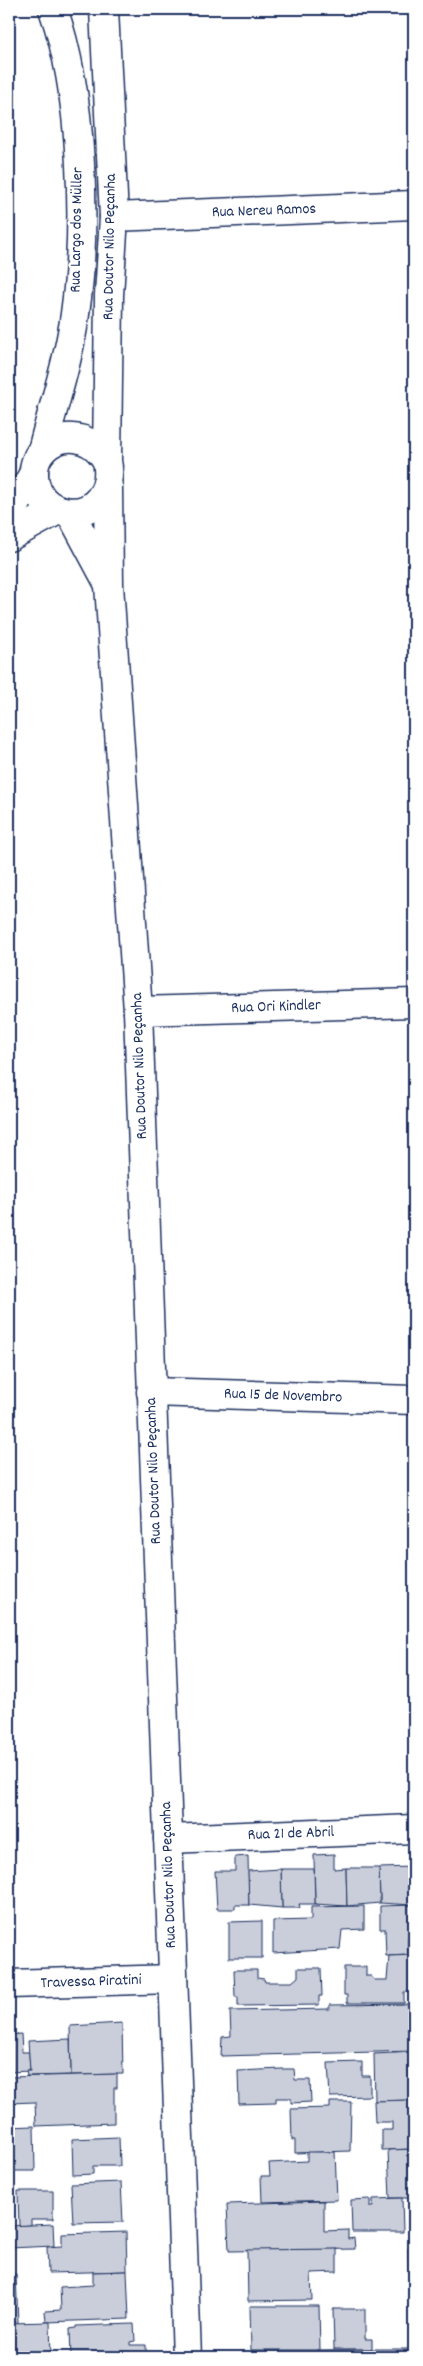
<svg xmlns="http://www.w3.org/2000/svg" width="423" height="2366" viewBox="0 0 423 2366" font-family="Dekko,sans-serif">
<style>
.building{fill:#caceda;stroke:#1b2f5e}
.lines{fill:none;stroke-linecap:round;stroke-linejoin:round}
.street-casing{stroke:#1b2f5e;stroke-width:31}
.secondary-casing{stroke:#1b2f5e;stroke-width:31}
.street{stroke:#fff;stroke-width:28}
.secondary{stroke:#fff;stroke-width:28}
.labels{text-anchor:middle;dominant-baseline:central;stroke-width:5;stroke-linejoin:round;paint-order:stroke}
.street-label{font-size:16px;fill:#1b2f5e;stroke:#fff}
</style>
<rect width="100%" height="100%" fill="#fff"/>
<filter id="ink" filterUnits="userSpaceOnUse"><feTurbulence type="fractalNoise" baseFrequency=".02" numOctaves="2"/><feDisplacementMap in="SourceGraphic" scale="10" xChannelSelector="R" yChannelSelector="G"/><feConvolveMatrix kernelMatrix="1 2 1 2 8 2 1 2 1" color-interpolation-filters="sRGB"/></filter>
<g filter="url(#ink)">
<!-- building -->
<g class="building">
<path d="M334,1854V1869L346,1868L347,1906L315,1904L314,1855Z"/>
<path d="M248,1856L249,1905H235V1909H217L215,1871H235V1857Z"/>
<path d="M412,1867L413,1905L380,1903L379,1868Z"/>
<path d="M346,1868H379L380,1903L347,1906Z"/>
<path d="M281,1869H314L315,1904H299L300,1908H282Z"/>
<path d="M281,1869L282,1908L249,1905L248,1871Z"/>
<path d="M413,1905L414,1937H408V1955L386,1956L385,1929H380V1906Z"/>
<path d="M364,1906V1929L342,1930L340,1949L273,1953V1921L311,1920V1907Z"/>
<path d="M262,1921V1958H229V1922Z"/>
<path d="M414,1955V1992H404V2003H347V1995H344V1967H366V1976H371L374,1980H387L389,1956Z"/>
<path d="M298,1968H321L322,1996H319V2005L238,2006V1997H235L234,1970H257V1978L264,1979L265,1982H292L298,1977Z"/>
<path d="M414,2004V2051L221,2056L222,2037L231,2036L230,2011L329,2009V2005Z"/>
<path d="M122,2023L123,2074L71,2075L70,2026Z"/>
<path d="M21,2034L22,2052H29L30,2071L9,2072V2035Z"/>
<path d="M70,2039L71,2075L27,2076L26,2071H30L28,2041Z"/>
<path d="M414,2052V2064H410V2084H414V2100L375,2101L374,2054Z"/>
<path d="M362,2062V2076H370V2096L330,2097L328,2063Z"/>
<path d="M282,2069H294L295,2080H310L311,2102L291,2103V2098H276V2103L239,2104L238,2071Z"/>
<path d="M117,2074V2088H114V2123L36,2126L35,2102L9,2103V2077Z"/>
<path d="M408,2100H414V2149L382,2150V2130H392V2122H375L374,2101Z"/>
<path d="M330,2102H351L350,2151L295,2153V2140H292L291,2109L330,2108Z"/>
<path d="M34,2126L35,2171H9V2127Z"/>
<path d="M119,2137L120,2166H93V2174L73,2175L72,2139Z"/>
<path d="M414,2149V2198H390L388,2150Z"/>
<path d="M307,2152H335L337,2200L262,2202L261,2176H270L269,2163L307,2161Z"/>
<path d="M121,2182L123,2222L73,2223L71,2184Z"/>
<path d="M18,2191H53V2219H31V2225L19,2226Z"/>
<path d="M402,2198L403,2232H352L351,2200L370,2199V2207H373V2199Z"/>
<path d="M324,2201V2231L348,2230V2239L354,2238L355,2249L229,2251L227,2204Z"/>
<path d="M53,2224L54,2246L9,2248V2226Z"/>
<path d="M126,2232L127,2271L48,2273L47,2247L62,2246V2234Z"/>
<path d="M408,2248H414V2300H409Z"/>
<path d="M337,2249V2272L311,2273L312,2300L248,2301L247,2250Z"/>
<path d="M127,2271L129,2319L46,2322L45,2311L61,2310L60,2287L93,2285V2272Z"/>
<path d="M9,2274H16L18,2323H9Z"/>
<path d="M250,2306H319L320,2350H251Z"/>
<path d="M333,2309H365V2339H372V2349H334Z"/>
<path d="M50,2322L51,2357H9V2323Z"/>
<path d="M134,2324L135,2341L130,2342V2345H146V2355L71,2357L70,2329L76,2328V2326Z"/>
<path d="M372,2349H414V2357H317V2350Z"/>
</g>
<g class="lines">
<defs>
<g id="street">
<path d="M108,486L109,585L138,1011L187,2357"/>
<path d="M70,512L107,581"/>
<path d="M138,1011L414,1003"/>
<path d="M151,1392L414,1400"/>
<path d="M168,1839L414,1829"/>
<path d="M9,1984L173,1979"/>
</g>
<g id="secondary">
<path d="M104,9L114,217L109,295L107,461C113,489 95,517 64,511C53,509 43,502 38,492C17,444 81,415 107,461"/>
<path d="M114,217L414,205"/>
<path d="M42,451C53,406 69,360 75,314C87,226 83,92 53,9"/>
<path d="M9,515L34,473"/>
<path d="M9,537L58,510"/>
</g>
</defs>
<!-- street casing -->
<use href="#street" class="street-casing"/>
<!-- secondary casing -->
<use href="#secondary" class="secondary-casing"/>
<!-- street -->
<use href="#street" class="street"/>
<!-- secondary -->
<use href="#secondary" class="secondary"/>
</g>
</g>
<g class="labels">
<!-- street labels -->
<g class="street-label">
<text transform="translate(264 211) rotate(-2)">Rua Nereu Ramos</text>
<text transform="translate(77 230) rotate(-89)">Rua Largo dos Müller</text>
<text transform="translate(110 247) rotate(-89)">Rua Doutor Nilo Peçanha</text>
<text transform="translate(276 1007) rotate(-2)">Rua Ori Kindler</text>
<text transform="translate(140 1066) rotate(-92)">Rua Doutor Nilo Peçanha</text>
<text transform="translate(283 1396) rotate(2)">Rua 15 de Novembro</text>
<text transform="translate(154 1471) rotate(-92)">Rua Doutor Nilo Peçanha</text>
<text transform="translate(291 1834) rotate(-2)">Rua 21 de Abril</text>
<text transform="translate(169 1875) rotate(-92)">Rua Doutor Nilo Peçanha</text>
<text transform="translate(91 1982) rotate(-2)">Travessa Piratini</text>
</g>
</g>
<!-- margin -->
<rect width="423" height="2366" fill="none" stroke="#fff" stroke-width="30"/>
<rect x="15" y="15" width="393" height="2336" fill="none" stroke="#1b2f5e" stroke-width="2" filter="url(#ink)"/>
</svg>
